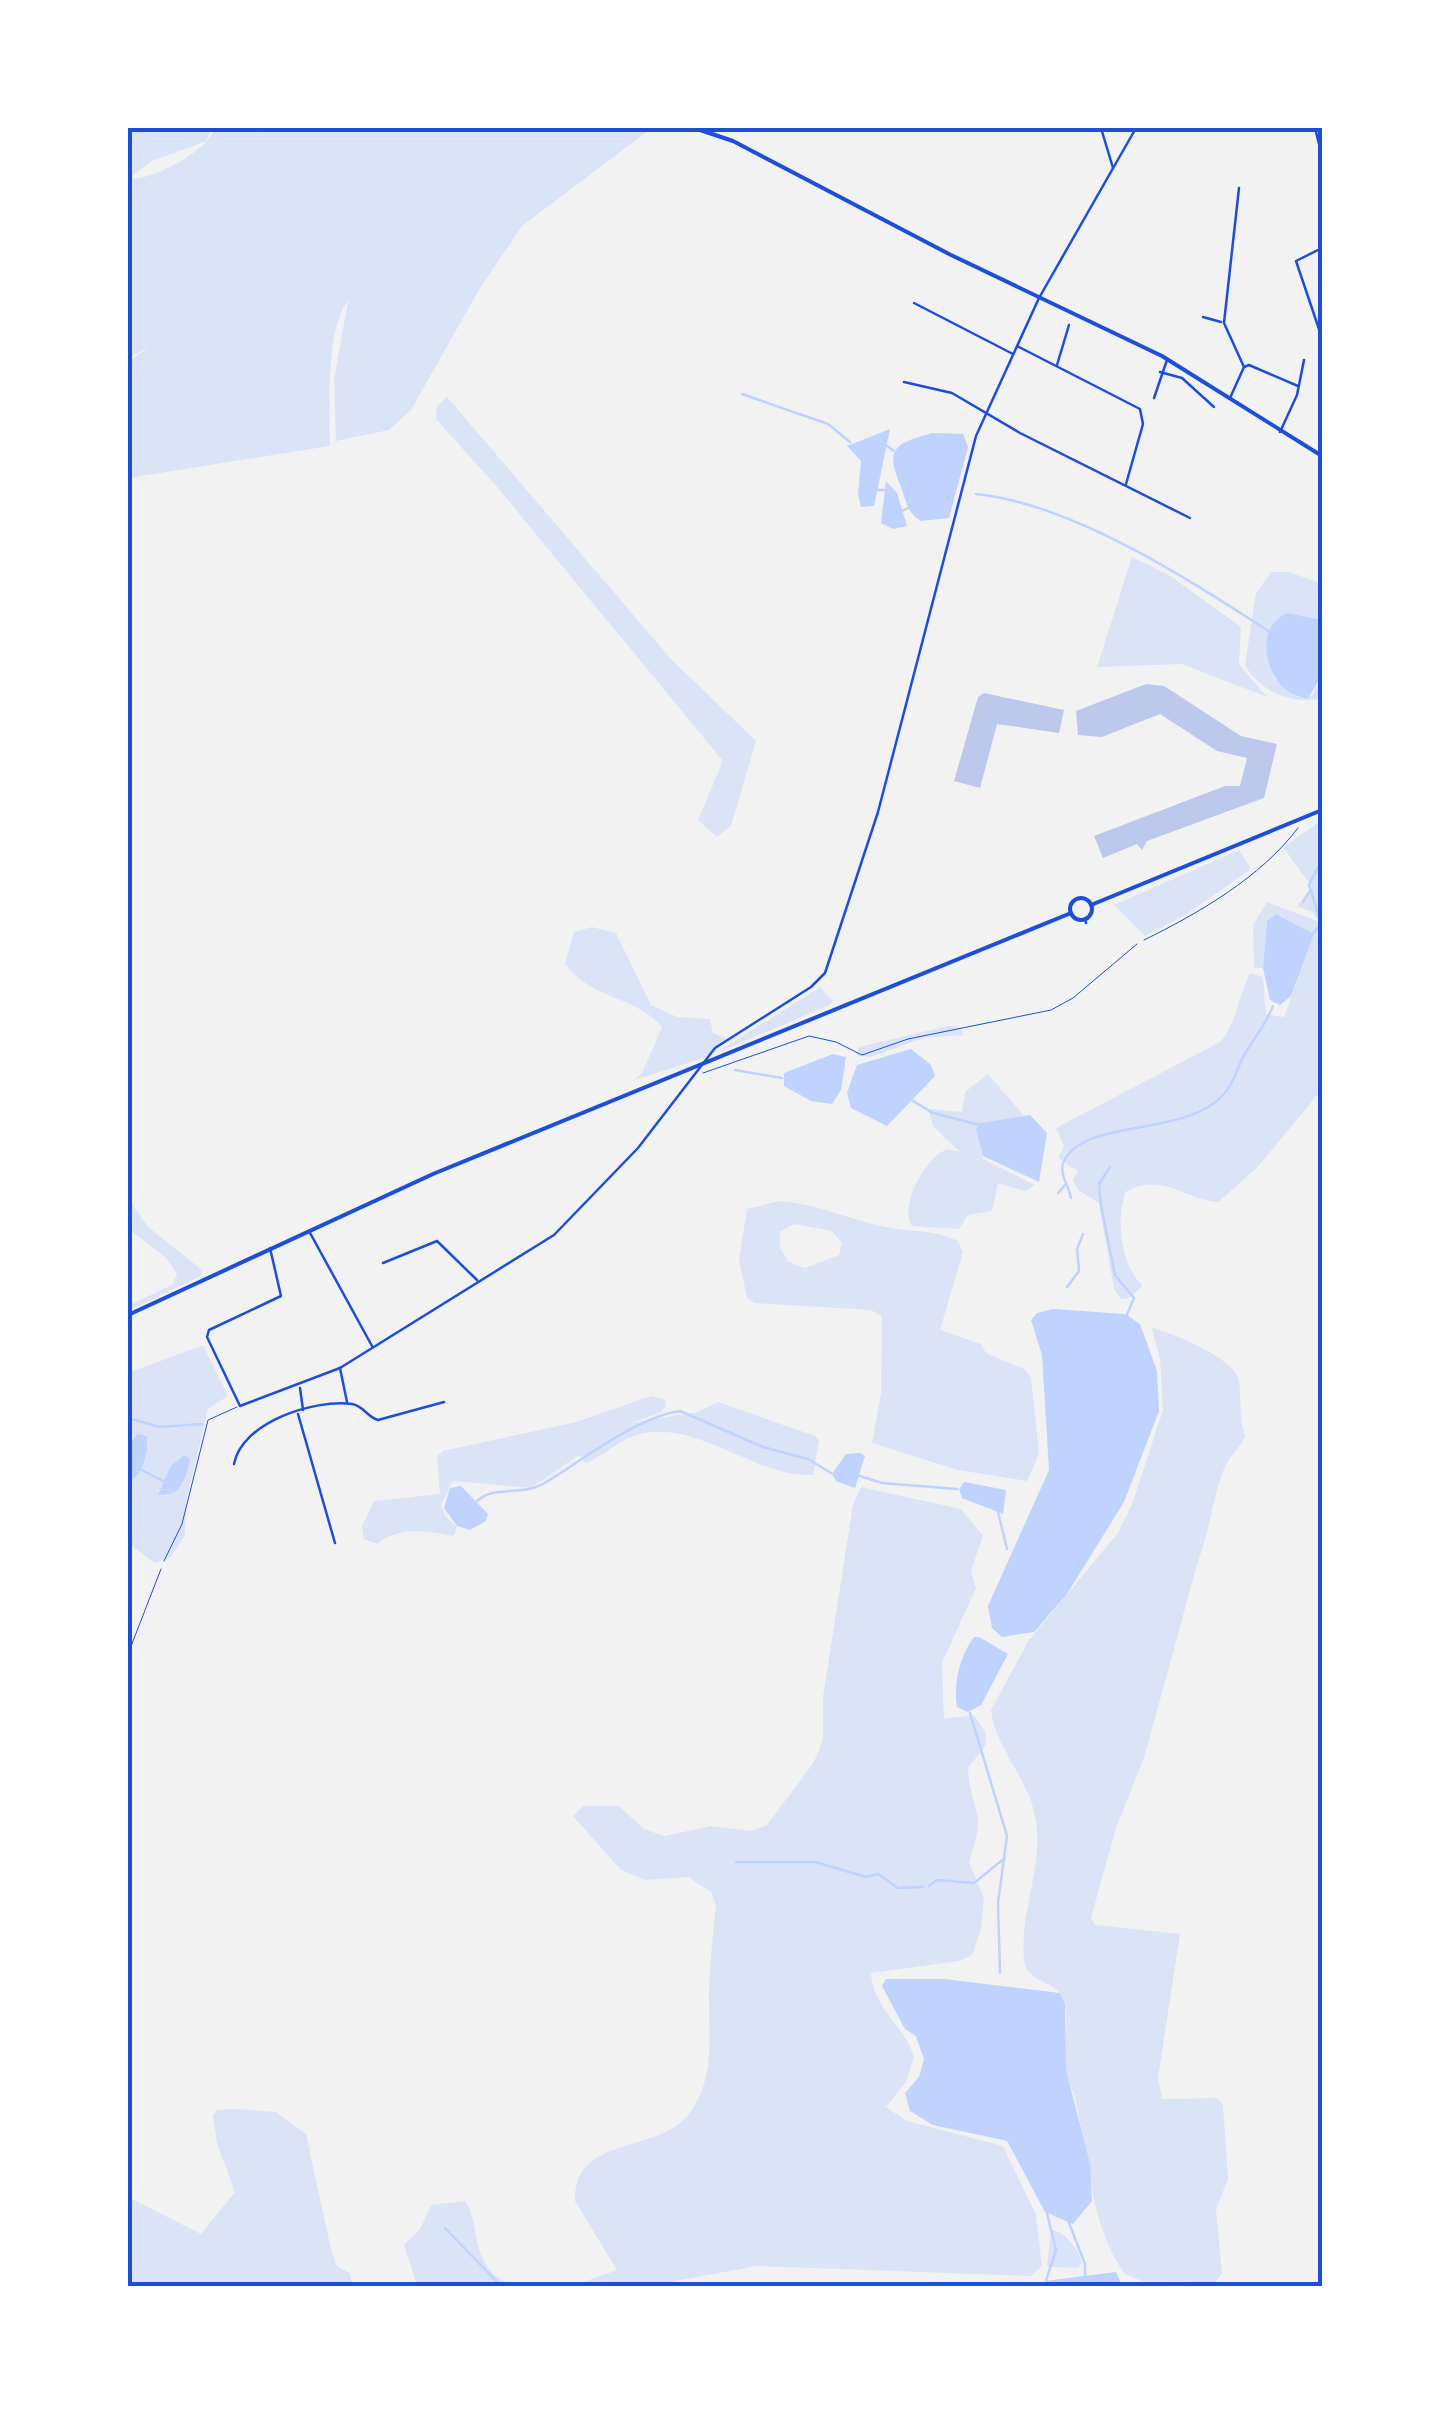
<svg xmlns="http://www.w3.org/2000/svg" width="1450" height="2414" viewBox="0 0 1450 2414" font-family="'Crimson Pro',serif">
<style>
.green{fill:#dbe4f7;fill-rule:evenodd}
.water{fill:#bfd3fe}
.lines{fill:none;stroke-linecap:round;stroke-linejoin:round}
.stream{stroke:#bfd3fe;stroke-width:2.5}
.building{fill:#bdc9ec}
.path{stroke:#1d4ed8;stroke-width:1}
.service{stroke:#1d4ed8;stroke-width:1}
.minor{stroke:#1d4ed8;stroke-width:2.5}
.tertiary{stroke:#1d4ed8;stroke-width:4}
.secondary{stroke:#1d4ed8;stroke-width:4}
.neatline{fill:none;stroke:#1d4ed8;stroke-width:4}
</style>
<rect width="100%" height="100%" fill="#f2f2f2"/>
<!-- green -->
<g class="green">
<path d="M128,128H212L206,141L152,161L133,175V179C158,177 207,151 215,128H243L262,133L268,128H652L522,226L480,288L411,410L389,430L336,441L334,380L348,301C325,329 330,410 330,446L128,478V362L149,347L128,358Z"/>
<path d="M447,397L671,659L756,741L731,826L717,837L698,820L723,761L497,487L436,419L437,406Z"/>
<path d="M1132,557L1169,575L1241,627L1239,664L1267,697L1182,664L1097,667Z"/>
<path d="M1271,572H1289L1322,584V620L1288,613L1267,654L1274,678L1297,697L1312,696L1322,676L1320,699C1291,704 1259,691 1245,665L1256,593Z"/>
<path d="M1322,820V1089L1257,1168L1218,1202C1189,1201 1159,1171 1126,1192C1115,1217 1121,1267 1143,1286L1127,1299L1120,1298L1114,1289L1099,1203L1078,1190L1073,1180L1078,1171L1058,1158L1064,1146L1056,1128L1220,1042C1234,1029 1240,993 1250,973L1263,977L1266,1014L1284,1017L1314,934L1276,914L1267,921L1263,968H1254L1253,925L1267,902L1320,922L1312,912L1297,906L1312,887L1283,847Z"/>
<path d="M1239,850L1251,869L1185,915L1145,936L1114,905Z"/>
<path d="M592,927L616,933L651,1005L677,1017L710,1019L713,1033L727,1038L704,1058L634,1080L642,1073L662,1027C637,996 588,999 565,963L574,932Z"/>
<path d="M820,987L833,1001L830,1005L716,1053Z"/>
<path d="M948,1026L959,1027L964,1035L923,1038L871,1057L857,1056L859,1047Z"/>
<path d="M988,1074L1024,1116L978,1124L983,1159L1035,1185L1025,1191L998,1183L992,1211L968,1215L959,1229L912,1226C899,1206 925,1158 947,1149L960,1152L933,1126L928,1109L962,1112L965,1092Z"/>
<path d="M128,1199L148,1227L202,1270L201,1276L128,1311V1306L172,1285L177,1274L166,1258L129,1229Z"/>
<path d="M780,1201C816,1204 846,1218 881,1226C906,1232 935,1229 958,1241L963,1252L940,1330L981,1344L986,1353L1024,1369L1031,1377L1039,1454L1027,1481L958,1470L872,1443L881,1394L882,1317L871,1310L755,1303L747,1298L739,1260L747,1209ZM794,1224L832,1231L842,1243L839,1255L805,1268L789,1262L780,1248V1232Z"/>
<path d="M1152,1328C1171,1332 1237,1359 1239,1381C1242,1400 1238,1415 1245,1436C1240,1449 1229,1456 1224,1469C1212,1500 1210,1531 1198,1561L1144,1758L1116,1828L1091,1918L1095,1925L1180,1934L1158,2078L1162,2099L1216,2098L1223,2104L1228,2179L1216,2209L1222,2274L1215,2282L1142,2281L1125,2274C1090,2226 1089,2162 1077,2106C1075,2094 1068,2081 1066,2070C1063,2048 1070,2023 1064,2001C1058,1979 1027,1985 1024,1960C1019,1912 1045,1864 1035,1816C1028,1778 995,1748 991,1710L1029,1640L1118,1533L1132,1504L1163,1410L1160,1360Z"/>
<path d="M203,1345L228,1396L208,1409L186,1501L185,1535L171,1557L155,1563L128,1543V1482L137,1476L147,1453L128,1448V1373ZM190,1457L184,1483L166,1496L158,1495L170,1467Z"/>
<path d="M651,1396L665,1400L666,1406L660,1413L631,1423L697,1412L718,1402L815,1436L819,1440L813,1475C753,1477 699,1420 640,1434C620,1439 604,1456 585,1463L579,1455L531,1488L453,1481L441,1505L445,1516L457,1527L454,1536C427,1532 401,1525 377,1544L364,1539L362,1526L374,1501L440,1494L437,1456L443,1451L576,1422Z"/>
<path d="M861,1487L961,1509L983,1536L971,1571L976,1588L942,1663L944,1719L974,1715L985,1732L986,1745L968,1768C971,1815 988,1807 969,1862L984,1899L981,1929L972,1955L959,1961L871,1973C872,2007 906,2027 914,2057L906,2082L886,2107L907,2121L1003,2146L1036,2215L1042,2266L1031,2276L757,2266L648,2286H572L617,2270L575,2201C573,2135 657,2154 688,2115C717,2078 708,2033 709,1989C710,1961 713,1933 716,1905L711,1892L688,1877L645,1880L621,1870L573,1816L583,1806H619L644,1829L664,1836L712,1826L751,1831L767,1825L814,1762L823,1739V1697L853,1504Z"/>
<path d="M235,2109L276,2112L306,2134L331,2249L336,2265L349,2273L353,2286H128V2197L201,2234L235,2192L217,2144L213,2115L217,2110Z"/>
<path d="M465,2201C482,2224 467,2274 518,2286H417L404,2245L420,2229L431,2205Z"/>
<path d="M1051,2230C1065,2231 1079,2250 1082,2263L1078,2268L1047,2267Z"/>
</g>
<!-- water -->
<g class="water">
<path d="M890,429L874,506L861,507L858,494L861,461L847,446Z"/>
<path d="M932,433L963,434L968,447L949,518L921,521C907,513 906,501 901,487C885,449 893,444 932,433Z"/>
<path d="M886,481L897,493L907,526L893,529L881,523Z"/>
<path d="M1288,613L1322,620V676L1308,698C1268,697 1248,628 1288,613Z"/>
<path d="M1276,914L1314,934L1291,996L1280,1005L1270,1000L1263,968L1267,921Z"/>
<path d="M911,1049L931,1065L935,1076L887,1126L851,1108L847,1093L857,1065Z"/>
<path d="M833,1054L846,1057L841,1090L832,1104L811,1101L784,1086V1073Z"/>
<path d="M1030,1115L1047,1133L1039,1182L983,1156L976,1129L980,1123Z"/>
<path d="M1053,1309L1125,1314L1140,1324L1157,1371L1159,1411L1124,1502L1067,1594L1034,1632L1002,1637L992,1628L988,1606L1049,1470L1042,1355L1031,1320L1037,1313Z"/>
<path d="M137,1434L147,1436C148,1453 143,1476 128,1482V1448Z"/>
<path d="M860,1453L865,1456L855,1488L836,1481L832,1474L846,1454Z"/>
<path d="M184,1455L190,1459C186,1478 182,1497 158,1495L170,1467Z"/>
<path d="M964,1482L1006,1490L1003,1514L962,1498L959,1489Z"/>
<path d="M461,1486L488,1514L486,1521L470,1530L457,1526L444,1508L450,1488Z"/>
<path d="M979,1637L1008,1654L981,1705L968,1712L957,1707C953,1683 960,1656 974,1637Z"/>
<path d="M886,1979H944L1060,1993L1065,2004L1066,2069L1090,2164L1092,2201L1073,2224L1045,2212L1007,2141L933,2125L910,2111L905,2093L919,2077L924,2059L916,2036L905,2029L882,1986Z"/>
<path d="M1116,2272L1122,2286H1050L1045,2281Z"/>
</g>
<g class="lines">
<!-- stream -->
<g class="stream">
<path d="M742,394L828,424L850,442"/>
<path d="M887,446L894,451"/>
<path d="M876,490H884"/>
<path d="M976,494C1073,504 1188,579 1270,632"/>
<path d="M902,511L908,508"/>
<path d="M1303,902L1310,891"/>
<path d="M1313,934L1321,923L1309,885L1322,860"/>
<path d="M735,1070L782,1078"/>
<path d="M913,1101L933,1113L980,1125"/>
<path d="M1110,1167L1099,1184L1101,1206L1115,1275L1134,1298L1126,1317"/>
<path d="M1058,1193L1066,1184"/>
<path d="M1071,1198C1069,1186 1058,1172 1064,1161C1086,1117 1186,1138 1224,1094C1233,1084 1237,1070 1242,1059C1252,1040 1265,1027 1273,1006"/>
<path d="M1067,1287L1079,1271L1077,1249L1083,1234"/>
<path d="M128,1418L160,1427L202,1424"/>
<path d="M138,1468L163,1481"/>
<path d="M857,1475L882,1483L957,1489"/>
<path d="M477,1501C493,1485 522,1496 543,1484C582,1461 634,1418 680,1411L763,1447L808,1459L831,1473"/>
<path d="M998,1512L1007,1549"/>
<path d="M970,1713L1007,1836L998,1903L1000,1973"/>
<path d="M736,1862H815L866,1877L878,1874L898,1888L923,1887"/>
<path d="M929,1886L937,1880L974,1883L1005,1858"/>
<path d="M1046,2209L1056,2250L1046,2281"/>
<path d="M1069,2223L1085,2264V2286"/>
<path d="M445,2228L501,2286"/>
</g>
</g>
<!-- building -->
<g class="building">
<path d="M1146,684L1164,686L1241,736L1277,744L1264,798L1147,841L1142,850L1137,844L1103,858L1094,836L1225,786H1240L1247,758L1217,751L1160,714L1102,737L1078,735L1076,711Z"/>
<path d="M984,693L1064,710L1059,733L997,724L980,788L954,781L978,697Z"/>
</g>
<g class="lines">
<!-- path -->
<g class="path">
<path d="M703,1073L809,1036L836,1042L862,1055L908,1039L1051,1010L1073,998L1137,944"/>
<path d="M128,1654L161,1569"/>
</g>
<!-- service -->
<g class="service">
<path d="M1144,940C1199,913 1260,878 1298,828"/>
<path d="M164,1561L182,1524L208,1420L237,1407"/>
</g>
<!-- minor -->
<g class="minor">
<path d="M1101,128L1113,168"/>
<path d="M1315,128L1322,156"/>
<path d="M1239,188L1224,323L1244,367"/>
<path d="M1322,248L1296,261L1322,338"/>
<path d="M914,303L1013,354"/>
<path d="M1203,317L1221,322"/>
<path d="M1017,346L1140,409L1143,424L1126,484"/>
<path d="M1057,365L1069,325"/>
<path d="M1160,372L1182,378L1214,407"/>
<path d="M904,382L952,393L1020,433L1190,518"/>
<path d="M1154,398L1167,360"/>
<path d="M1230,398L1244,367L1249,365L1298,386"/>
<path d="M1280,432L1297,395L1304,360"/>
<path d="M1085,919L1086,923"/>
<path d="M309,1231L372,1346"/>
<path d="M270,1248L281,1296L209,1330L207,1337L240,1406L340,1368L554,1235L638,1148L715,1048L811,987L825,973L878,812L976,436L1039,298L1136,128"/>
<path d="M383,1263L437,1241L477,1280"/>
<path d="M340,1368L347,1402"/>
<path d="M300,1388L303,1410"/>
<path d="M298,1414L335,1543"/>
<path d="M234,1464C242,1422 314,1399 352,1404C364,1406 367,1417 378,1420L444,1402"/>
</g>
<!-- tertiary -->
<path class="tertiary" d="M694,128L733,141L951,255L1162,356L1322,456"/>
<!-- secondary -->
<g class="secondary">
<circle cx="1081" cy="909" r="11"/>
<path d="M1091,905L1322,810"/>
<path d="M128,1315L433,1174L1071,913"/>
</g>
</g>
<!-- border -->
<rect width="1450" height="2414" fill="none" stroke="#ffffff" stroke-width="260"/>
<rect x="130" y="130" width="1190" height="2154" class="neatline"/>
</svg>
